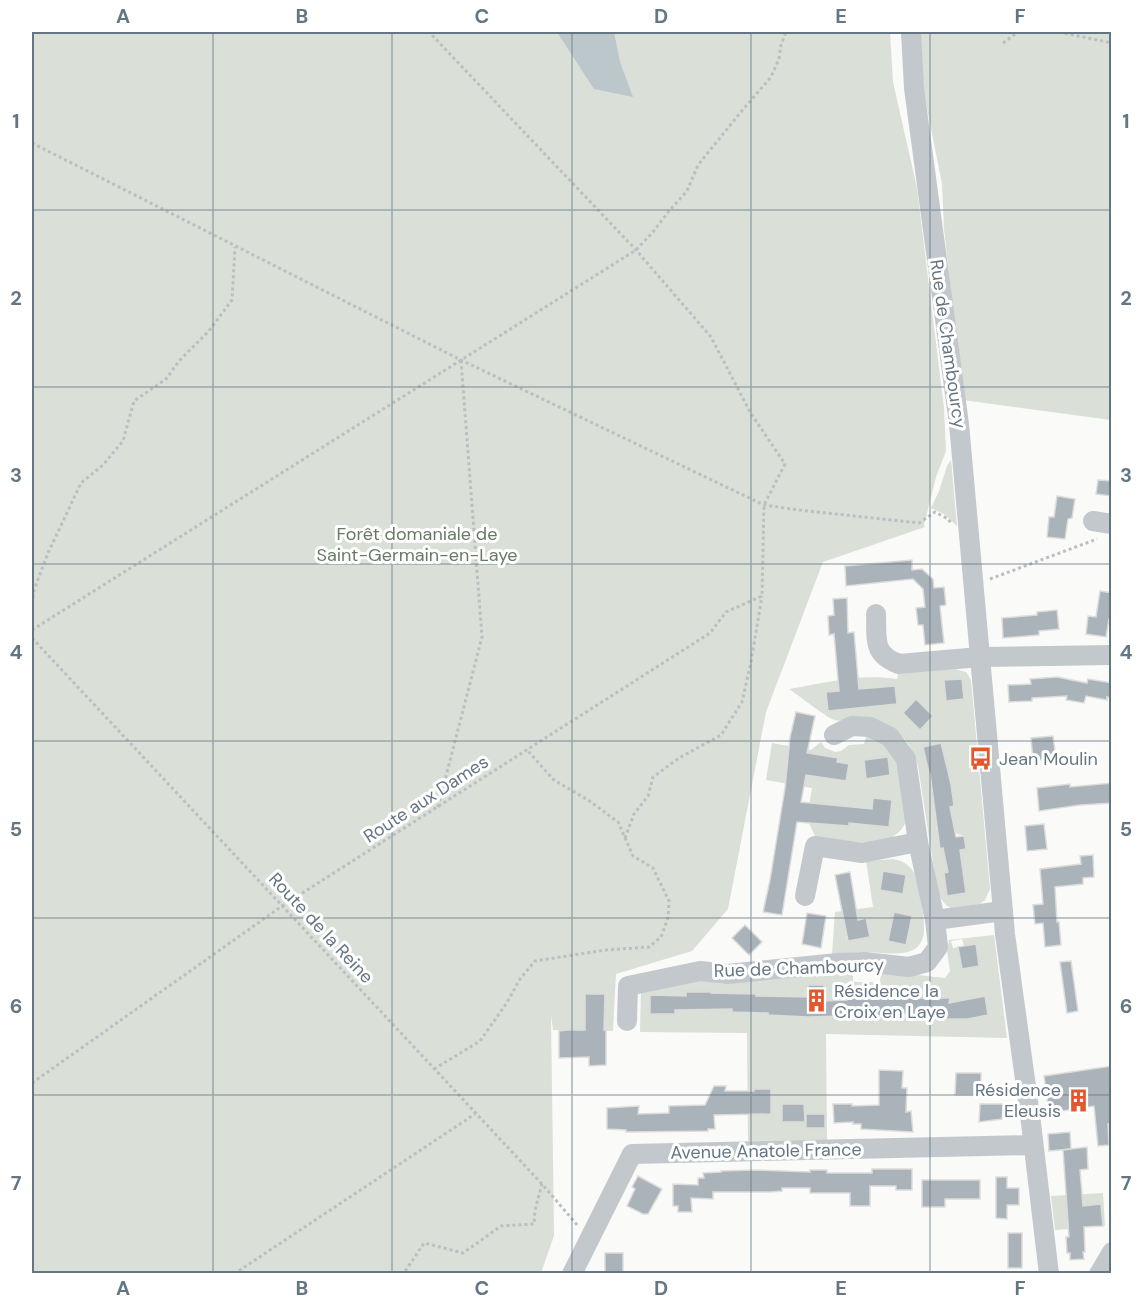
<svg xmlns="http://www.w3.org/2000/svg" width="1143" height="1305" viewBox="0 0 1143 1305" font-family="'DM Sans',sans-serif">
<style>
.green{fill:#dadfd7;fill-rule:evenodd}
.water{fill:#bbc7cb}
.building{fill:#aab3b9;stroke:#dcdcda;stroke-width:1.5}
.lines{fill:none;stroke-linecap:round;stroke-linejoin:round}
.path{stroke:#bbbfc2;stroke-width:3;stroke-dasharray:3 3;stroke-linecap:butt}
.minor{stroke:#c3c8cc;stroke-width:20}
.grid{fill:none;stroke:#657683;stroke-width:1.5;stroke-opacity:0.55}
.labels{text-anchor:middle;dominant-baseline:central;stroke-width:6;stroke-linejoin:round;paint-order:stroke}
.street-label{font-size:18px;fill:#657683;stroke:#fff}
.park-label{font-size:18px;fill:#687a64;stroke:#fff}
.poi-label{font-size:18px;fill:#657683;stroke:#fff;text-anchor:start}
.neatline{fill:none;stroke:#657683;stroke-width:2}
.grid-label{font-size:20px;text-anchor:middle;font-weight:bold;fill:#657683}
</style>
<rect width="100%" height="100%" fill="#fafaf8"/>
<!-- green -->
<g class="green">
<path d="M32,32H890L893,82L917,188L944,408L946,451L936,477L924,525L925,527L823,562L766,712L728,909L692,951L616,974L613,1031L553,1030L551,1015L554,1236L541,1273H32ZM585,994H604V1017L585,1016Z"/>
<path d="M919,32H1111V420L963,400L944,229L942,184L924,93Z"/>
<path d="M951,460L957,526L944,514L931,508L939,491L947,466Z"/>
<path d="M955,669L966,672L971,680L990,889L985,900L980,904L951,908L946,905L938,895L918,766C910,736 889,719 858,718C851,718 842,722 835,720C828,719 797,694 789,689C824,683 861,673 897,679L898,674ZM962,679L964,699L946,700L944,680ZM895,686L897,704L865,707L864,688ZM916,700L933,716L920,729L903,714ZM941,743L947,769L929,773L923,748ZM951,786L954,806L935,809ZM953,823L955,833L964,836L966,849L958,850L940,849L936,826ZM963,870L966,893L947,896L944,873Z"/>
<path d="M867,734L873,736L896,755L906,821C894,854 841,841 815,836L807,819L812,788L766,780L772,743L811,750L821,742L825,748L835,752L841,751L849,745L864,744ZM789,753L805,779L786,777ZM824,756L838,758L837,762L849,764L846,781L820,777ZM888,757L890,775L866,779L864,760ZM873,798L892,800L889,827L870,825ZM820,804L851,807L849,825L818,823Z"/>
<path d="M893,859C904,861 911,866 916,876C919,893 924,911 924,927C925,963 887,952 865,952C854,952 843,954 832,955L835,912L873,907L866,861ZM894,912L912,916L906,945L888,940ZM866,919L870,936L847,941L844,923Z"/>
<path d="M994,935L1007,1038L826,1034L827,1140L748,1141L747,1033L640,1032L641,991L696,980L724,984L853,970V982H880L881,971L945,978L950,971L947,951L949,940ZM962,939L964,946L976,944L979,966L962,969L958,947L953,948L951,941ZM824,985V1001H834L808,1016ZM886,987H895V997L886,1015ZM686,992H711V1009ZM732,994L756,1013L732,1012ZM926,998H949V1019H926ZM754,1089H770L771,1113ZM782,1104H804V1122H782ZM806,1114H824L825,1128H807Z"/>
<path d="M1103,1193L1105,1226H1103L1102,1219L1085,1206L1070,1207L1067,1213L1068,1229L1055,1230L1051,1196Z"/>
</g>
<!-- water -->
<path class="water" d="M557,32H614L620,62L633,97L594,89Z"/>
<!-- building -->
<g class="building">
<path d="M1098,480L1112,481V496L1096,494Z"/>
<path d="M1057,496L1075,499L1072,518L1068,519L1065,539L1047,537L1049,517H1054Z"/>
<path d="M912,560V570L922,569L933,579L934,588L944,587L946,605L940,606L944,643L925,645L923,625H918L916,608L925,607L923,589L913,579L846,586L845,566Z"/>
<path d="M1100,591L1112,593V619H1109L1106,637L1086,634L1088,616L1096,617Z"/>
<path d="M847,598L848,633L854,632L859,689L895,686L897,704L828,711L826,692L839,691L834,634L829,635L828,616L834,615L833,599Z"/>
<path d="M1057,610L1059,629L1039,631V635L1003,638L1002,618L1037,615V612Z"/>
<path d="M1057,677L1087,683L1088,679L1112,683V698L1107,697V700L1086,696L1084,703L1066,700L1067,696L1032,698V701L1009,702L1008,685L1031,684L1030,679Z"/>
<path d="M962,679L964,699L946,701L944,680Z"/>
<path d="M916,699L933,716L920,730L903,713Z"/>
<path d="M796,712L815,716L807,753L838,758L837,762L849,764L846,781L806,775L801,802L872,809L873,798L892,800L889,827L849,823V826L797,822L782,915L763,912L770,880L785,788L790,737Z"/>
<path d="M1053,736L1056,759L1033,761L1031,738Z"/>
<path d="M941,743L951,784L954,806L950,807L956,837L964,836L966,849L960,850L966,893L947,896L944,873L948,872L943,848L940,849L930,773H929L923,747Z"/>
<path d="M888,757L890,775L866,779L864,760Z"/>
<path d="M1112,783V803L1080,805L1039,811L1037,788L1070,784V787Z"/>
<path d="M1044,824L1047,849L1027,851L1025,826Z"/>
<path d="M1093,855L1094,877L1083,878V884L1055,887L1057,922H1059L1061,945L1045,947L1043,923L1035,924L1033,905L1043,904L1040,869L1081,864L1080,856Z"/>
<path d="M883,871L906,875L903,894L880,890Z"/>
<path d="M850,872L858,920L866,918L870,937L848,941L835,875Z"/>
<path d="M894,912L912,916L906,945L888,941Z"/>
<path d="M807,913L826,916L821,948L802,944Z"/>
<path d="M745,925L762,942L749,955L732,938Z"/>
<path d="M976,944L979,966L962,969L958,947Z"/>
<path d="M1071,961L1078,1011L1067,1013L1060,962Z"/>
<path d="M808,985H824V1001L847,1000V996H913V998H950L949,1003L985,996L988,1015L968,1019H926V1014L808,1017L768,1015V1013L732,1012V1009L675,1010V1014H650V995L686,996V992H711V993L756,994V996L808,997Z"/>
<path d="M585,994H605L604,1030H606V1065L589,1066V1057L559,1058V1031L567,1030H585Z"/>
<path d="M1112,1066V1123L1108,1124L1109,1145L1098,1146L1094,1106L1049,1113L1044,1076Z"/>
<path d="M879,1070L903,1071L902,1088H907L906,1112L911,1111L913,1132L861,1129V1124H853V1122L834,1123L833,1104H852V1106L879,1105Z"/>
<path d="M956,1073H981V1095H955Z"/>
<path d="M714,1086H726L725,1091H754V1089H771V1114L714,1115L715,1129H708V1131L626,1132V1130L607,1129V1108L639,1106L638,1114L669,1113V1106L705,1105Z"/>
<path d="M782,1104H804L805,1122H782Z"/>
<path d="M980,1104H1004L1002,1119L979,1122Z"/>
<rect x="806" y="1114" width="19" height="14"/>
<path d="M1070,1132L1071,1149L1049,1151L1048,1134Z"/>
<path d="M1087,1147L1088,1169L1080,1170L1083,1206L1101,1204L1103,1226L1084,1227L1085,1252H1083L1084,1259L1070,1260V1253H1067L1066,1237H1069L1063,1150Z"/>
<path d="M872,1169H912V1190H896V1186H870V1206H850V1193H810V1188H782V1191L771,1192H713V1199L691,1198L692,1212H678V1206H673V1184L698,1185V1178H704L703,1173L721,1172V1171L754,1170L810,1172V1170H827V1173H872Z"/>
<path d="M638,1176L662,1189L648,1214H643L627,1206L635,1189L632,1187Z"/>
<path d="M996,1177H1007V1188H1019V1205H1007V1219L996,1218Z"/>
<path d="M922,1180H980V1199H945V1207H922Z"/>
<rect x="1008" y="1233" width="14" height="35"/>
<rect x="605" y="1253" width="18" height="19"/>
</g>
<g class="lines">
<!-- path -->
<g class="path">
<path d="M682,32H691"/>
<path d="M1059,32L1112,43"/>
<path d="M1003,43L1018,32"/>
<path d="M32,143L461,360L764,505L799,510L919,523L935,512L948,519L951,523"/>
<path d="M990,579L1097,539"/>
<path d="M32,604L34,590L48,553L81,483L103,465L123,441L134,401L166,379L179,361L208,332L232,300L235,247"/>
<path d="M32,630L636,250L653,232L669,211L687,191L698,165L740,113L771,77L779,59L781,45L786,32"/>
<path d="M32,638L542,1184L578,1226"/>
<path d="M438,807L482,637L461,360"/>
<path d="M625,838L634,814L648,796L653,777L679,758L721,735L742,702L751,662L762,596"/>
<path d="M434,1069L480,1041L506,1004L520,979L535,961L606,950L649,947L661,937L668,918L669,901L653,868L633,856L618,822L588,800L554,780L527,750"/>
<path d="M32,1083L282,906L710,633L726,612L762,596L764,505L785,464L750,412L711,337L636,250L429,32"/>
<path d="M234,1274L475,1114"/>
<path d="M400,1274L406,1270L424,1243L463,1253L501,1226L534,1224L535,1210L542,1184"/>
</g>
<!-- minor -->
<g class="minor">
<path d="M911,32L914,88L959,424L1005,934L1031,1123L1049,1274"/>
<path d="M1093,521L1112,524"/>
<path d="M876,614C877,639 872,654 899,664L980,657L1112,655"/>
<path d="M834,735L852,726L870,727L890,737L906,759L918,842L935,920"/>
<path d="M805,896L815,846L862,853L918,842"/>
<path d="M627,1021L628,986L700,971L727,974L838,963L865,962L909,967L927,962L938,947L935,920L1003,911"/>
<path d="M572,1274L632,1154L1033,1145"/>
<path d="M1099,1274L1112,1252"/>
</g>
</g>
<!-- grid -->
<path class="grid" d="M213,32V1274M392,32V1274M572,32V1274M751,32V1274M930,32V1274M32,210H1112M32,387H1112M32,564H1112M32,741H1112M32,918H1112M32,1095H1112"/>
<!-- icons -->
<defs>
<symbol id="bus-bare" viewBox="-9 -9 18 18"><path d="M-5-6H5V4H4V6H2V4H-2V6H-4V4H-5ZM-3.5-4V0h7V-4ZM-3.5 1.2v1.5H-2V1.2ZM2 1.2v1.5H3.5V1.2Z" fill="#e4572e" stroke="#fff" stroke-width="2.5" paint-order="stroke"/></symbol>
<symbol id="building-bare" viewBox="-9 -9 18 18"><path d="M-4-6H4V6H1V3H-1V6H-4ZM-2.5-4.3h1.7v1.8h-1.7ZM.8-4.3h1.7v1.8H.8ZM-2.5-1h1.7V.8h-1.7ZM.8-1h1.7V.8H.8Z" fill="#e4572e" stroke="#fff" stroke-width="2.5" paint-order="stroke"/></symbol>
</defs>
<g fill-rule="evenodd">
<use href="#bus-bare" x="964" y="742" width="33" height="33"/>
<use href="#building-bare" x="800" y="984" width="33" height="33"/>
<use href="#building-bare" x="1062" y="1084" width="33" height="33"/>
</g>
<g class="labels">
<!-- street labels -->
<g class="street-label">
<text transform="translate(948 344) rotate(82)">Rue de Chambourcy</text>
<text transform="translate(426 799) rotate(-33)">Route aux Dames</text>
<text transform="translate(321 928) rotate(47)">Route de la Reine</text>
<text transform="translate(799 968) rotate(-2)">Rue de Chambourcy</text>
<text transform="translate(766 1151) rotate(-1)">Avenue Anatole France</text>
</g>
<!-- park labels -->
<g class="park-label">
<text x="417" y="534">Forêt domaniale de<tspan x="417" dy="21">Saint-Germain-en-Laye</tspan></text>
</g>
<!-- poi labels -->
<g class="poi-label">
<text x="999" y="759">Jean Moulin</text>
<text x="834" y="991">Résidence la<tspan x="834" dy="21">Croix en Laye</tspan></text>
<text x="1061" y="1090" text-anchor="end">Résidence<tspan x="1061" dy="21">Eleusis</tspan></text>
</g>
</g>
<!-- border -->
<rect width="1143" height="1305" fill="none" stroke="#ffffff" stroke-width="66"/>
<rect x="33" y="33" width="1077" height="1239" class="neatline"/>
<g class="grid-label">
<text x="123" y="23">A</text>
<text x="302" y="23">B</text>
<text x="482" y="23">C</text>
<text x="661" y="23">D</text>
<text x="841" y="23">E</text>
<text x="1020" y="23">F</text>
<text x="16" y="128">1</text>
<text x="1126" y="128">1</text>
<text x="16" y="305">2</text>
<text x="1126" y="305">2</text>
<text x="16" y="482">3</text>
<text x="1126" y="482">3</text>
<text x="16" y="659">4</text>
<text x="1126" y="659">4</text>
<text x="16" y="836">5</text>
<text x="1126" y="836">5</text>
<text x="16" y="1013">6</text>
<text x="1126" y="1013">6</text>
<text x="16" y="1190">7</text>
<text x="1126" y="1190">7</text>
<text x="123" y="1295">A</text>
<text x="302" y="1295">B</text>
<text x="482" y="1295">C</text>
<text x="661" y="1295">D</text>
<text x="841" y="1295">E</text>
<text x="1020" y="1295">F</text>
</g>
</svg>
